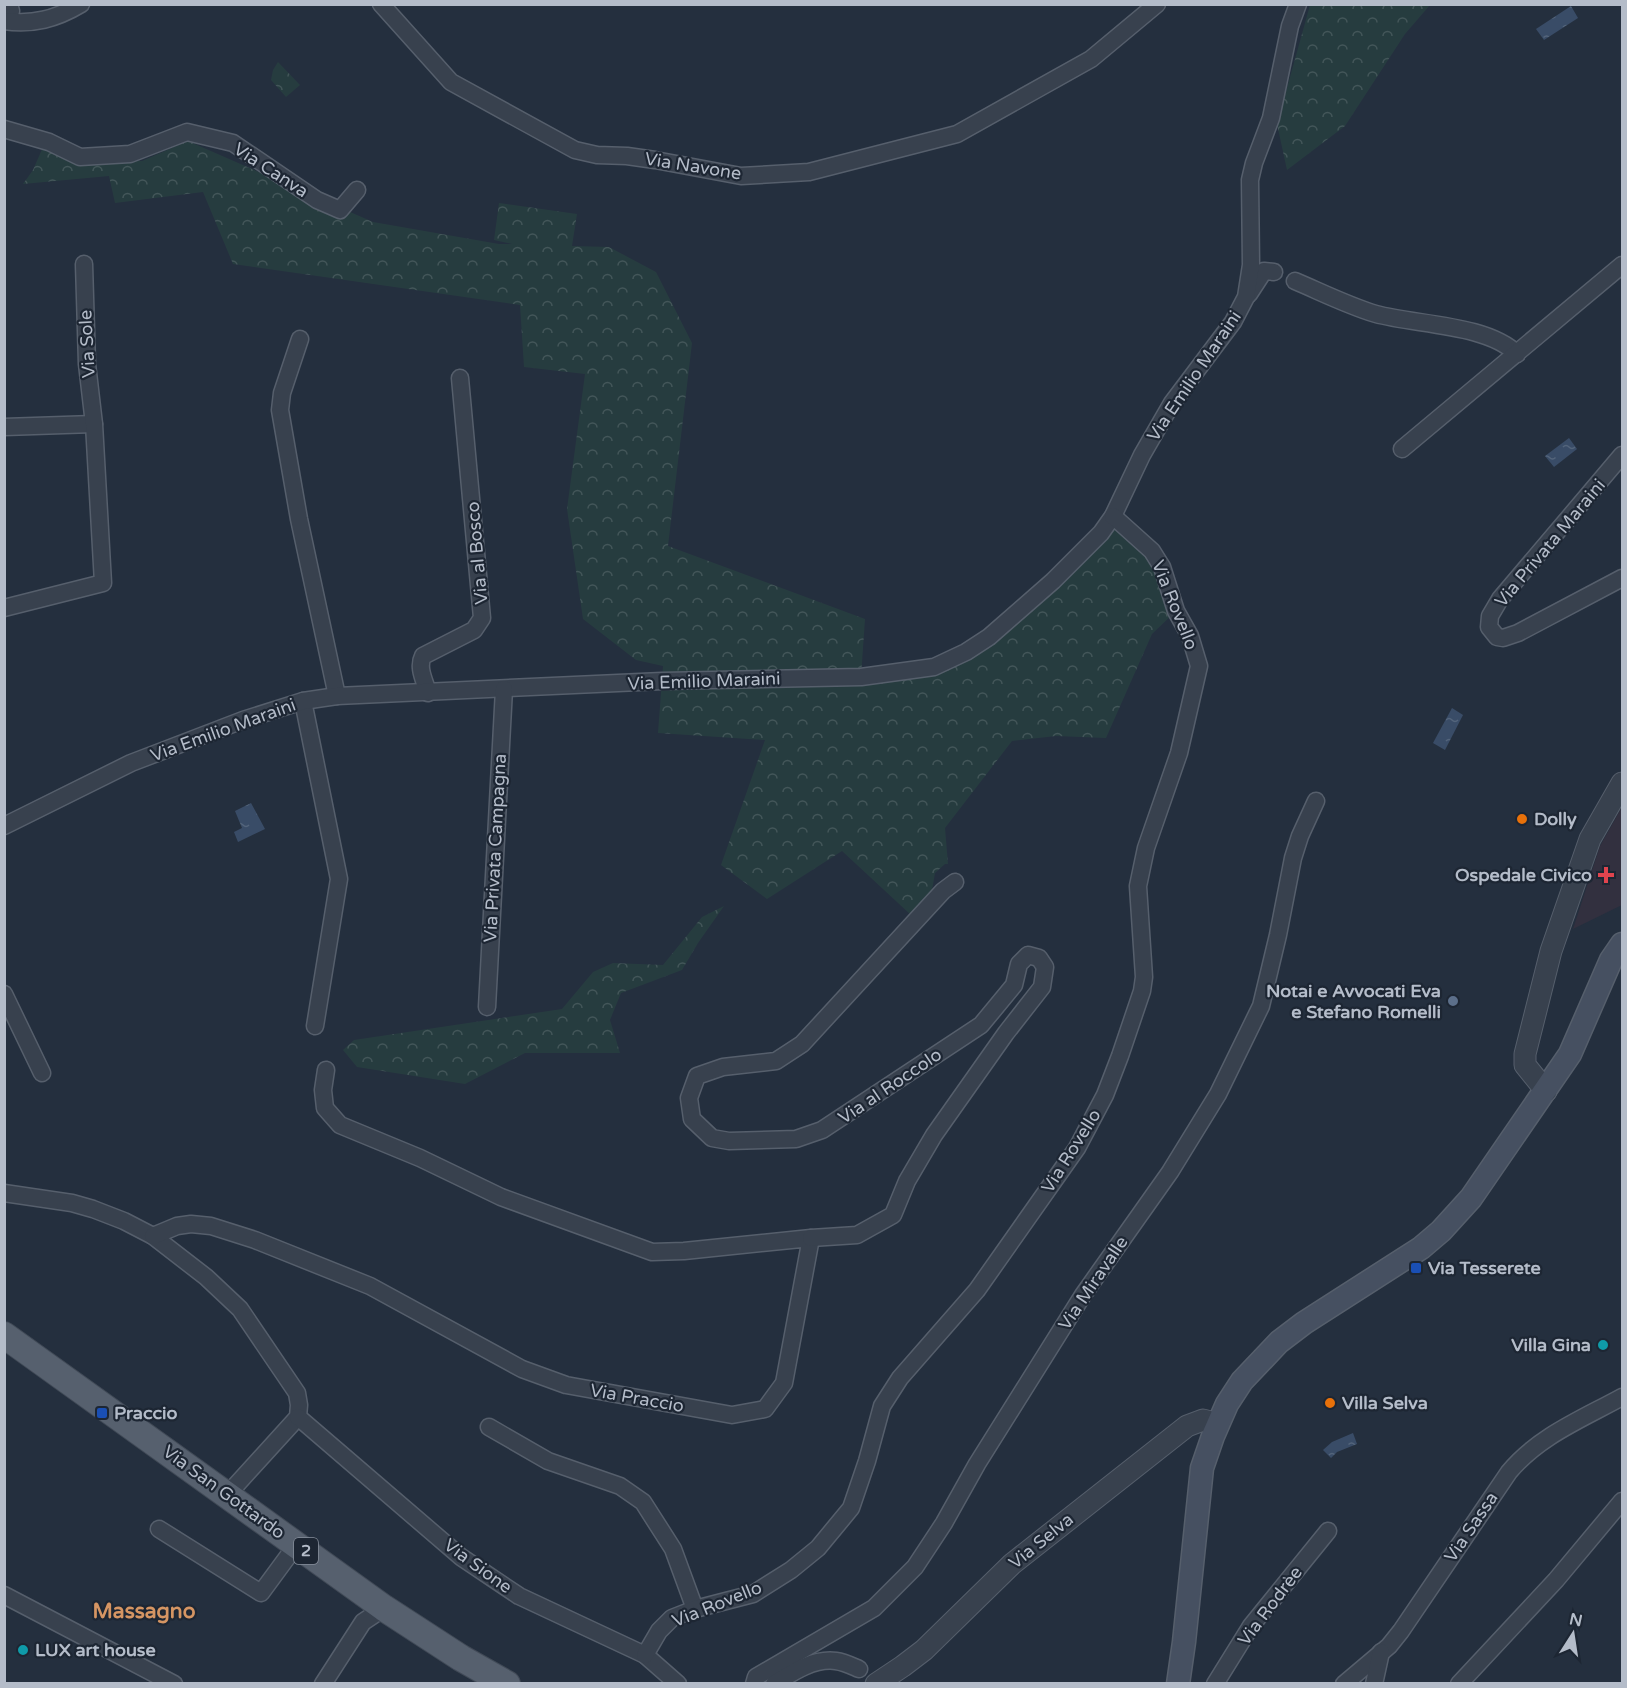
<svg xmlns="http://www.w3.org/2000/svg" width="1627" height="1688" viewBox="0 0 1627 1688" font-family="'Varela Round',sans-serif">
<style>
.medical{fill:#32303f}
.forest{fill:url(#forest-crowns)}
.water{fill:url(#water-ripples)}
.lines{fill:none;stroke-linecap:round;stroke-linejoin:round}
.minor-casing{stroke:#565f6c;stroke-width:19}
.tertiary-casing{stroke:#565f6c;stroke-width:23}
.secondary-casing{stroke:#565f6c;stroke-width:25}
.primary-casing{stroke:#414a57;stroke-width:28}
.minor{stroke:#38414e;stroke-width:16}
.tertiary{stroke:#38414e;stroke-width:21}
.secondary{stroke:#465061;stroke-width:22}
.primary{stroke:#56606e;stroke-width:26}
.food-dot{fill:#e8710a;stroke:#1d2633;stroke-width:2}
.health-dot{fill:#e0444e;stroke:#1d2633;stroke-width:2}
.service-dot{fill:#5c6f8a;stroke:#1d2633;stroke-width:2}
.transit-dot{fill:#1a4fb4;stroke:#1d2633;stroke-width:2}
.culture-dot{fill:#0f9aa8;stroke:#1d2633;stroke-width:2}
.labels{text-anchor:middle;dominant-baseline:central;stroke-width:4.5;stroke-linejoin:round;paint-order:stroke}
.shield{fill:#1d2633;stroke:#878f9c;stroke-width:1.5}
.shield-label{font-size:16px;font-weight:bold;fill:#b4bcc9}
.street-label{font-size:18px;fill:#b4bcc9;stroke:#1d2633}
.poi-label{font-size:18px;font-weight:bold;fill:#b4bcc9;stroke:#1d2633;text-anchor:start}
.quarter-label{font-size:21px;font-weight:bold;fill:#d59563;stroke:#1d2633}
</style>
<defs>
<pattern id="forest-crowns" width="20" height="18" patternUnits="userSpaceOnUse" patternTransform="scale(1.5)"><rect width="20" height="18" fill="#263c3f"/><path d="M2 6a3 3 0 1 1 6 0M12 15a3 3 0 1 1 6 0" fill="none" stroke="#435659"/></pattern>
<pattern id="water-ripples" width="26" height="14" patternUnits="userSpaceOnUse" patternTransform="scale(1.5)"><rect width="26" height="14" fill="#394c67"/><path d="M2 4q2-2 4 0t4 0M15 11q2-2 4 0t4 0" fill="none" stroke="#53647b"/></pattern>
</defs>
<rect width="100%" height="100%" fill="#242f3e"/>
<!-- medical -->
<path class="medical" d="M1622,807V905L1573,929L1600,846Z"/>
<!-- forest -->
<g class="forest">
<path d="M1310,5H1430L1405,34L1345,126L1287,170L1277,124Z"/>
<path d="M278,62L300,85L286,97L271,80L273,70Z"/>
<path d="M188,141L373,222L499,244H512L494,240L499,203L577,214L572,246L609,247L656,272L692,343L668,546L865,619L861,677L966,652L1113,516L1152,551L1176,611L1152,634L1106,738L1056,736L1012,741L945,828L948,864H945L935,873L932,890L911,915L842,851L767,899L721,865L765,740L658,733L663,666L636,660L583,619L567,509L585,374L524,367L520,305L233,264L203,192L115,203L109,176L23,184L33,170L43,147L80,160L142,161Z"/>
<path d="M724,906L698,943L682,970L621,993L610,1020L620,1053H525L465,1084L357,1067L343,1050L354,1040L562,1009L593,972L613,963L663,965L702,917Z"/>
</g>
<!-- water -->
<g class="water">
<path d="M1571,6L1578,18L1544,40L1536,29Z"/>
<path d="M1569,438L1577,449L1554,467L1545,456Z"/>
<path d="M1452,708L1463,715L1445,750L1433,743Z"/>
<path d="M251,803L265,829L238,842L234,832L242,828L235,811Z"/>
<path d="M1353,1433L1357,1444L1337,1452L1331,1458L1323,1450L1332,1442Z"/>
</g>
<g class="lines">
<defs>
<g id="minor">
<path d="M9,4L11,11"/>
<path d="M381,4L451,82L575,150L597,155L627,156L655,160L741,176L809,172L957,134L1091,59L1157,4"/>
<path d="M4,21C33,25 56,19 81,4"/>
<path d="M4,129L49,142L80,157L130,154L187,132L233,143L317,200L340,210L357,190"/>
<path d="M1295,281C1321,292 1349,306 1376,314C1416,325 1487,324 1517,354"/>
<path d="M1249,294L1264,271L1274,272"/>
<path d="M300,339L282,393L280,410L299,519L337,696"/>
<path d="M4,427L94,424"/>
<path d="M1402,449L1622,265"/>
<path d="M1622,455L1500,599L1490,616L1489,627L1497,637L1503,638L1518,633L1622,578"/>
<path d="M4,608L103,583L94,424L87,364L84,264"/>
<path d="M428,693C425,681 417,668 423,656L474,630L482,618L460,378"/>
<path d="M303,701L339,879L315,1026"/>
<path d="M4,826L131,763L243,720L303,701L337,696L662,681L861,677L934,667L966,652L989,637L1053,581L1101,533L1113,516L1142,455L1172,403L1233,322L1246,297L1251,265L1250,180L1254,163L1271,118L1290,26L1298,4"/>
<path d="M4,994L42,1073"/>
<path d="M487,1007L504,689"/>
<path d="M4,1193L72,1203L93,1209L124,1221L153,1236L206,1277L240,1309L297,1393L299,1405L298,1417L228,1494"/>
<path d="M153,1236L177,1226L191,1224L211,1226L255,1240L370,1286L522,1369L566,1385L732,1415L765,1409L784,1383L811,1238L684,1251L652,1252L501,1197L420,1158L340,1125L325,1108L323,1090L326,1070"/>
<path d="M811,1238L857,1235L893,1215L907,1181L934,1135L1006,1033L1042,987L1045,967L1039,958L1028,955L1019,964L1014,985L981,1025L822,1130L796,1139L729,1141L712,1138L692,1119L689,1098L697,1076L723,1067L776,1061L802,1044L943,891L955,882"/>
<path d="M298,1417L461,1557L519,1596L645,1655L678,1684"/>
<path d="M489,1427L548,1461L620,1486L643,1502L673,1549L695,1609"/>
<path d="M159,1529L261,1593L297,1544"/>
<path d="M4,1595L174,1684"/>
<path d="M645,1655L659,1631L672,1618L695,1609L753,1594L791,1570L818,1548L851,1508L867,1461L882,1406L900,1378L977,1290L1077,1148L1105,1095L1120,1056L1142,991L1144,977L1138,886L1146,848L1179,753L1199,666L1190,636L1176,611L1162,567L1152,551L1113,516"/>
<path d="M323,1684L363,1622L384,1608"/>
<path d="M754,1684L756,1677L874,1608L915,1567L944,1523L977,1464L1083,1295L1170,1172L1218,1094L1261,1006L1278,935L1293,858L1300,836L1316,801"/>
<path d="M774,1684C793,1672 814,1658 836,1661C844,1662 852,1666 859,1669"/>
<path d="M1215,1684L1251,1626L1328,1531"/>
<path d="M1344,1684L1389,1646L1401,1631L1509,1472C1539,1436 1582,1419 1622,1397"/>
<path d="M1374,1684L1381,1652"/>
<path d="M1459,1684L1556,1580L1622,1501"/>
</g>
<g id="tertiary">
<path d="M1546,1091L1525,1065V1054L1551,951L1590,839L1622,783"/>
<path d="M876,1684L903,1666L924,1650L1012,1564L1187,1426L1203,1420L1218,1424"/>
</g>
<path id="secondary" d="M1178,1684L1184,1642L1202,1468L1213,1436L1227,1404L1242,1381L1279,1342L1304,1323L1421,1248L1441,1231L1471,1198L1570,1054L1611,960L1622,944"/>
<path id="primary" d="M4,1335L384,1608L461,1658L507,1684"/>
</defs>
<!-- minor casing -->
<use href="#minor" class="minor-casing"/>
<!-- tertiary casing -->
<use href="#tertiary" class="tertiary-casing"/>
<!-- secondary casing -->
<use href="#secondary" class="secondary-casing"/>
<!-- primary casing -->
<use href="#primary" class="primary-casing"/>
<!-- minor -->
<use href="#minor" class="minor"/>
<!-- tertiary -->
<use href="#tertiary" class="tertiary"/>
<!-- secondary -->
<use href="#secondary" class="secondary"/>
<!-- primary -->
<use href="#primary" class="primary"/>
</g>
<!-- markers -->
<g class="food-dot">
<circle cx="1522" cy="819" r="6"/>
<circle cx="1330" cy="1403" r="6"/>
</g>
<path class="health-dot" d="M1603 866h6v6h6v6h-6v6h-6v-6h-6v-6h6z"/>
<circle class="service-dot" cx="1453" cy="1001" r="6"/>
<g class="transit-dot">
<rect x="1410" y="1262" width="12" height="12" rx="3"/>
<rect x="96" y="1407" width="12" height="12" rx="3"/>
</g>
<g class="culture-dot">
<circle cx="1603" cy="1345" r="6"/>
<circle cx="23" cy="1650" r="6"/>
</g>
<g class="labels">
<!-- shield labels -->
<rect class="shield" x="294" y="1538" width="24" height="26" rx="4.5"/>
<g class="shield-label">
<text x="306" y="1551">2</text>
</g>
<!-- street labels -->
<g class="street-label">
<text transform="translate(693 166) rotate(9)">Via Navone</text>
<text transform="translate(271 170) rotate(33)">Via Canva</text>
<text transform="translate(87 344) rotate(-93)">Via Sole</text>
<text transform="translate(1194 376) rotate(-56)">Via Emilio Maraini</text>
<text transform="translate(1550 543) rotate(-50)">Via Privata Maraini</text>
<text transform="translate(477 553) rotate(-95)">Via al Bosco</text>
<text transform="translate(1175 605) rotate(68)">Via Rovello</text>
<text transform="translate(704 681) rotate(-2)">Via Emilio Maraini</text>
<text transform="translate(223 730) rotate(-20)">Via Emilio Maraini</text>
<text transform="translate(495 848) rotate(-87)">Via Privata Campagna</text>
<text transform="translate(890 1086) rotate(-34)">Via al Roccolo</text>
<text transform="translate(1071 1151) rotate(-58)">Via Rovello</text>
<text transform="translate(1093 1283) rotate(-56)">Via Miravalle</text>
<text transform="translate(637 1398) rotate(10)">Via Praccio</text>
<text transform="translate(224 1492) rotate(36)">Via San Gottardo</text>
<text transform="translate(1471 1527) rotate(-56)">Via Sassa</text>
<text transform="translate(1041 1541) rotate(-39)">Via Selva</text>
<text transform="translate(478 1566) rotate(36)">Via Sione</text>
<text transform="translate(717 1604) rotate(-22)">Via Rovello</text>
<text transform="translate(1270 1606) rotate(-53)">Via Rodrèe</text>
</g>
<!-- poi labels -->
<g class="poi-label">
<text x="1534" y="819">Dolly</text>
<text x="1592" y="875" text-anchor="end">Ospedale Civico</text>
<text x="1441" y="991" text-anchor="end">Notai e Avvocati Eva<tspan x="1441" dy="21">e Stefano Romelli</tspan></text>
<text x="1428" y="1268">Via Tesserete</text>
<text x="1591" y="1345" text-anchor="end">Villa Gina</text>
<text x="1342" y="1403">Villa Selva</text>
<text x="114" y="1413">Praccio</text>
<text x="35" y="1650">LUX art house</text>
</g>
<!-- quarter labels -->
<g class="quarter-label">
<text x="144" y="1611">Massagno</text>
</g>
</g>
<!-- border -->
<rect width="1627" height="1688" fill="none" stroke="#b4bcc9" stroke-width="12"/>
<!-- north arrow -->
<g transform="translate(1573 1634) rotate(12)" stroke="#1d2633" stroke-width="4.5" paint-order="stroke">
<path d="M0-4.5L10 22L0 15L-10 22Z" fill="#b4bcc9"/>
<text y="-9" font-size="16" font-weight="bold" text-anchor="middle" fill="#b4bcc9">N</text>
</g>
</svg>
